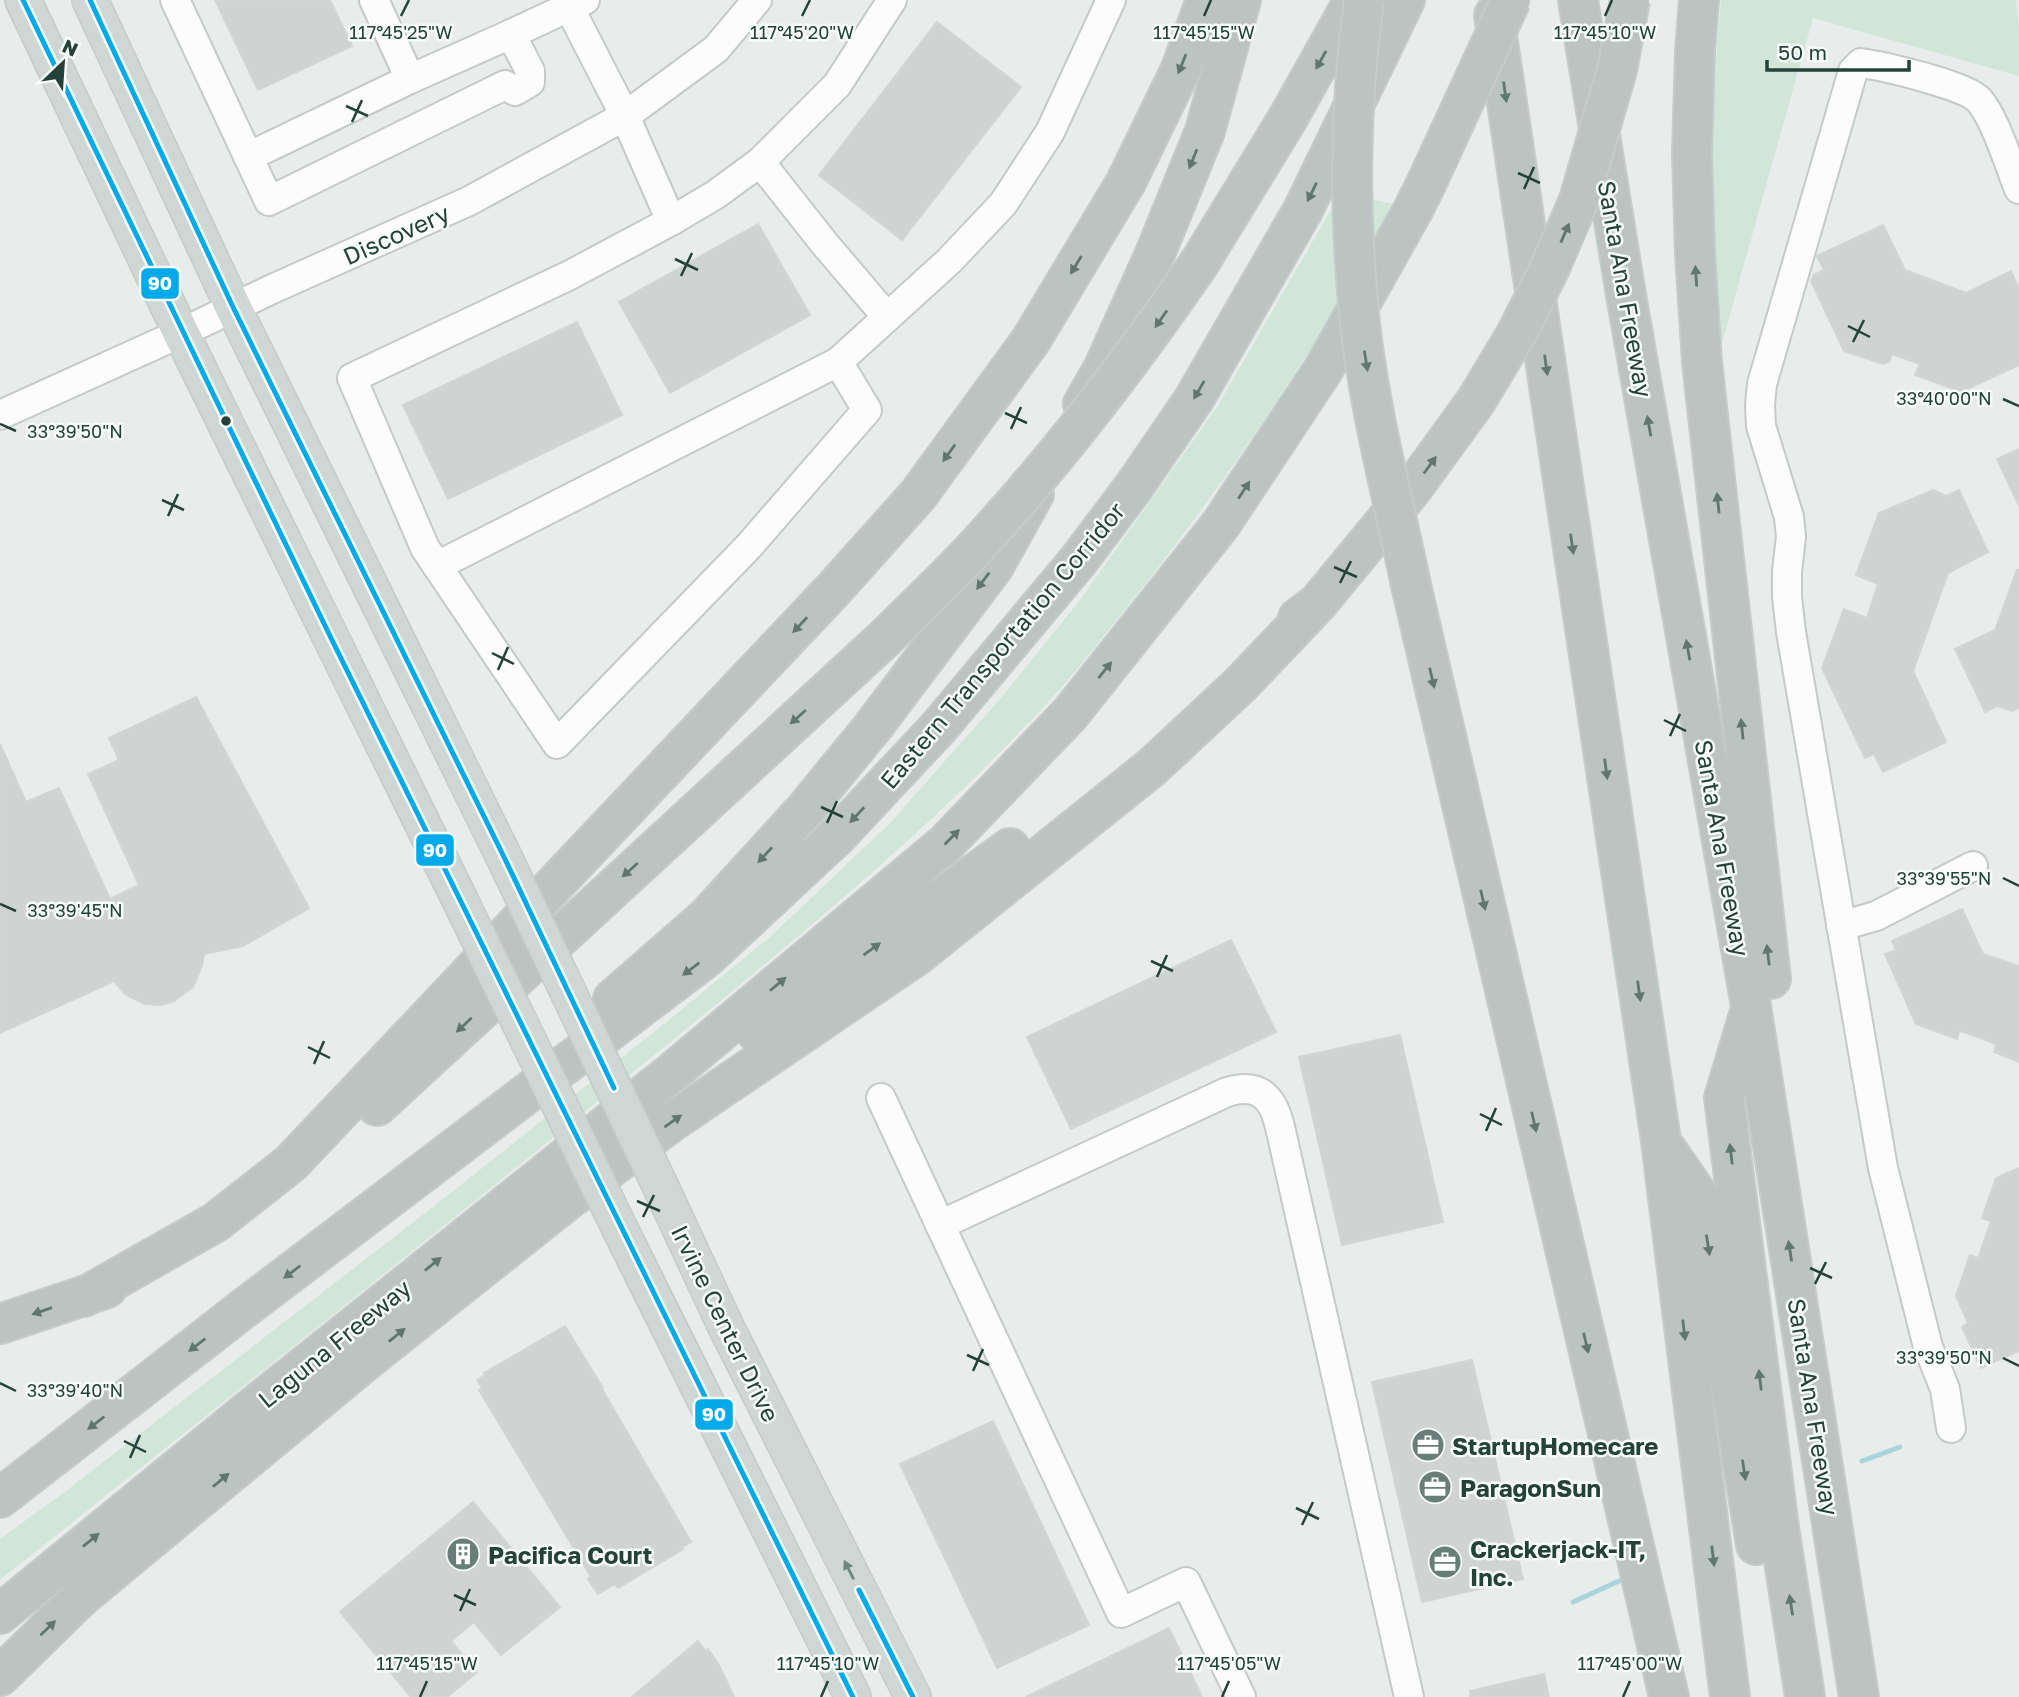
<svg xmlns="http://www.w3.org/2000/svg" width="2019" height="1697" viewBox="0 0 2019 1697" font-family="'Golos Text',sans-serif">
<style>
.green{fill:#d1e6d8}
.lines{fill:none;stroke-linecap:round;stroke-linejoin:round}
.stream{stroke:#a9d4db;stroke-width:5}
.building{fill:#cfd4d2;stroke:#d1d6d4;stroke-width:2}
.minor-casing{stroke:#c5cac8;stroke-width:32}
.major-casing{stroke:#c3ccc9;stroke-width:38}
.highway-casing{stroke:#c3ccc9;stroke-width:42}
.minor{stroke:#fcfcfc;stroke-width:28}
.major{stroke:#cfd7d5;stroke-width:35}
.highway{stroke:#bcc4c2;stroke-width:38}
.major-bridge-casing{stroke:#c3ccc9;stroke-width:38;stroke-linecap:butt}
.highway-bridge-casing{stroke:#c3ccc9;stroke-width:42;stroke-linecap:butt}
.major-bridge{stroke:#cfd7d5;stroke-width:35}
.highway-bridge{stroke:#bcc4c2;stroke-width:38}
.bus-1-casing{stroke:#f7fbf9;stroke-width:10}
.bus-1{stroke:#02aae9;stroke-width:5}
.oneway{fill:#617670}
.oneway2{fill:#718580}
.ticks{fill:none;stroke:#24423a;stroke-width:2.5}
.bus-dot{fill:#24423a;stroke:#f7fbf9;stroke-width:2.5}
.labels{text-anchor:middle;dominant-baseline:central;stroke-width:5;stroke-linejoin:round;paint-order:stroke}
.street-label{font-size:24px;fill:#24423a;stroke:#f7fbf9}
.poi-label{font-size:24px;font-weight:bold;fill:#24423a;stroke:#f7fbf9;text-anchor:start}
.ticks-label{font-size:18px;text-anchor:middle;fill:#24423a;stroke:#f7fbf9;stroke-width:5;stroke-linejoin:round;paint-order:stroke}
.line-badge{stroke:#f7fbf9;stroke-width:2.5}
.badge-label{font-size:19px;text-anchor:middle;font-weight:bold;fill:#fff}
</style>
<rect width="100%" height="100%" fill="#e8edeb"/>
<!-- green -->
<g class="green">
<path d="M1721,0H2016L2019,29V76L1813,18L1722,343C1710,230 1710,113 1721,0Z"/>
<path d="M1340,194L1401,205C1313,349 1222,491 1115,622C1094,648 1074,675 1051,699C925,836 780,952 636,1070C426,1242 213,1410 0,1580V1539L66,1491L429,1210L664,1024L771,936L889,824L1000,699L1080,600L1217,407Z"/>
</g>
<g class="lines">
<!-- stream -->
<g class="stream">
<path d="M1862,1461L1900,1447"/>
<path d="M1573,1602L1619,1581"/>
</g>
</g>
<!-- building -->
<g class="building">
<path d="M215,0H330L352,46L258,90Z"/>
<path d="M937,22L1021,87L902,240L819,175Z"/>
<path d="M758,224L810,315L670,393L619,302Z"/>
<path d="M1883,225L1905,270L1966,293L2011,271L2019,289V365L1961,392L1915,375L1920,364L1892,354L1889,362L1883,364L1844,351L1811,281L1814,275L1824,270L1817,256Z"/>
<path d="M577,322L622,415L448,499L403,405Z"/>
<path d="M2019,449V506L1997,459Z"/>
<path d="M1933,490L1946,496L1959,490L1988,552L1948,573L1913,671L1946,742L1883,772L1874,754L1865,758L1822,668L1844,609L1867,618L1878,584L1856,575L1879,513Z"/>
<path d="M2017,570H2019V708L2012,711L1997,706L1985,712L1955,649L1995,630Z"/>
<path d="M196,697L309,908L243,946L204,954L202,966L193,987L174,1001L162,1005L145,1004L126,995L114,981L0,1033V744L26,802L59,788L110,899L139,885L88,774L119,760L109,738Z"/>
<path d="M1962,909L1983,954L2019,966V1062L1994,1052L1996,1044L1967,1033L1959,1031L1957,1039L1916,1024L1885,954L1896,950L1892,941Z"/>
<path d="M1231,940L1276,1032L1071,1129L1027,1037Z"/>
<path d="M1400,1035L1443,1222L1342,1245L1299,1057Z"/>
<path d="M2019,1168V1351L1981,1368L1962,1327L1968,1323L1956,1296L1970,1255L1978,1258L1991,1221L1982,1218L1996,1178Z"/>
<path d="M565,1326L603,1388L602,1389L691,1542L681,1548L683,1549L618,1588L615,1584L598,1594L588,1579L591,1577L479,1390L482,1388L477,1380L485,1375L484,1373Z"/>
<path d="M1472,1360L1523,1579L1422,1602L1372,1382Z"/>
<path d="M993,1421L1089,1625L997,1668L900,1464Z"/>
<path d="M473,1502L560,1607L501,1655L474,1622L451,1641L477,1672L447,1697H411L340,1612Z"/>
<path d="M1169,1628L1202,1697H1026Z"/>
<path d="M698,1641L706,1651L708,1649L719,1665L734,1697H632Z"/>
<path d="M1544,1674L1549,1697H1470V1691Z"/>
</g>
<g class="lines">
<defs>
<g id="minor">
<path d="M175,0L269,201L505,85L515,91L530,82V71L511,34L569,7"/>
<path d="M374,0L410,79"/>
<path d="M585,0L569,7L625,116L671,221L715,195L760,162L837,85L892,0"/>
<path d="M248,157L410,79L511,34"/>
<path d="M760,162L824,243L887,317"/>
<path d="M671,221L570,275L352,378L425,548L557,744L749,546L867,410L838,362L949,261L1003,204L1050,132L1111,0"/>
<path d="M0,415L181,333L270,290L469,201L625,116L716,49L757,0"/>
<path d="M437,566L838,362"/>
<path d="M1841,926L1876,916L1973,866"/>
<path d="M881,1098L1121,1613L1186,1582L1241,1697"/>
<path d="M940,1225L1227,1092C1259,1082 1273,1097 1280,1127L1409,1697"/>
<path d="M1951,1428L1945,1389L1928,1347L1883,1168L1791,632L1787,597V571L1791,537L1789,517L1761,426L1760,405L1762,384L1853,71L1861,63C1883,66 1965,85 1979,100C1995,118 2009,165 2019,189"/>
</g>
<g id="major">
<path d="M23,0L181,333L459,898"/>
<path d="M90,0L233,307L504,857"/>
<path d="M665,1196L726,1327L913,1697"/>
<path d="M622,1233L853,1697"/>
</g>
<g id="highway">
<path d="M1578,0L1626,295L1751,1006L1859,1697"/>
<path d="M1699,0L1695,52L1692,153L1695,254L1702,362L1771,979"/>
<path d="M1494,15L1661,1141L1730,1697"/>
<path d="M1200,262L1288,118L1354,0"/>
<path d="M1083,404L1104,367L1155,254L1205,131L1241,0"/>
<path d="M1411,585L1669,1697"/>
<path d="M1298,618L1318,603L1412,489L1476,401"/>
<path d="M613,999L708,916L803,812L872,728L994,566L1034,494"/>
<path d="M1749,1015L1724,1098L1779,1528L1805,1697"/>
<path d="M756,1032L1010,848"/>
<path d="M377,1106L885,638"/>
<path d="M1664,1146L1700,1198L1756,1545"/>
<path d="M84,1297L216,1222L291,1163L832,591L918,495L1031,340L1126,182L1181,69L1206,0"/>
<path d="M0,1324L107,1288"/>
<path d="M0,1498L243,1309L707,957L837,836L939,727L1078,561L1133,488L1194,399L1303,210L1405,0"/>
<path d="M0,1614L247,1412L669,1075L946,843L1070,714L1221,524L1323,370L1413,210L1426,184"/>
<path d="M0,1676L82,1596L369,1358L569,1199L670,1123L916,956L1152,767L1241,684L1318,603"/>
</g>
</defs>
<!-- minor casing -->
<use href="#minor" class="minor-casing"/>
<!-- major casing -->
<use href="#major" class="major-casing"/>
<!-- highway casing -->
<use href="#highway" class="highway-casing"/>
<!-- minor -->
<use href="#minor" class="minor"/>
<!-- major -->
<use href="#major" class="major"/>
<!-- highway -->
<use href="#highway" class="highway"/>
<defs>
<g id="major-bridge">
<path d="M504,857L665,1196"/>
<path d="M459,898L622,1233"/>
</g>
<g id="highway-bridge">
<path d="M1364,0C1349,107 1349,217 1360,324C1370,412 1393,499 1411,585"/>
<path d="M1426,184L1511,0"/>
<path d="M1476,401L1515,336L1548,272L1579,200L1617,70L1630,0"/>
<path d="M885,638C914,609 944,581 972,551C1056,461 1130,364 1200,262"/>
</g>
</defs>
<!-- major-bridge casing -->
<use href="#major-bridge" class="major-bridge-casing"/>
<!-- highway-bridge casing -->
<use href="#highway-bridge" class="highway-bridge-casing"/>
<!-- major-bridge -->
<use href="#major-bridge" class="major-bridge"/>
<!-- highway-bridge -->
<use href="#highway-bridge" class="highway-bridge"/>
<defs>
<g id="bus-1">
<path d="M23,0L331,638L853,1697"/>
<path d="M90,0L233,307L504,857L614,1088"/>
<path d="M859,1590L913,1697"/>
</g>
</defs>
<!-- bus-1 casing -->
<use href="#bus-1" class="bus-1-casing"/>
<!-- bus-1 -->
<use href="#bus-1" class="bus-1"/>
</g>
<!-- one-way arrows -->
<defs><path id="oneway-solid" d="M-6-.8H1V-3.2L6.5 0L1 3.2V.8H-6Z" transform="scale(1.75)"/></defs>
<g class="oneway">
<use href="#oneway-solid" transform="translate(1321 60) rotate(119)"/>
<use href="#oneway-solid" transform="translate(1182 64) rotate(112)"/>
<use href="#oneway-solid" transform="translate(1505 92) rotate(82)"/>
<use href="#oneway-solid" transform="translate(1193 159) rotate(112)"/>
<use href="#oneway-solid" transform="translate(1312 192) rotate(116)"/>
<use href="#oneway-solid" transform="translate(1565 233) rotate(-66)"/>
<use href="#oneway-solid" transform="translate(1076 265) rotate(121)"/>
<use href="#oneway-solid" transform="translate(1696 276) rotate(-94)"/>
<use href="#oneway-solid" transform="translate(1161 319) rotate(125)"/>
<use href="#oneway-solid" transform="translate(1366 361) rotate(81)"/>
<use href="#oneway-solid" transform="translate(1546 365) rotate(82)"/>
<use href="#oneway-solid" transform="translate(1199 390) rotate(120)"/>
<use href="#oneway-solid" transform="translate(1649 426) rotate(-100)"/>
<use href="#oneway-solid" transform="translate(949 453) rotate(126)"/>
<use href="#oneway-solid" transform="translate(1430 465) rotate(-54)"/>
<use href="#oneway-solid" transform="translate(1244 490) rotate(-57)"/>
<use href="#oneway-solid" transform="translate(1718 503) rotate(-96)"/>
<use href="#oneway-solid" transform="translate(1572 544) rotate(82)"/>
<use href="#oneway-solid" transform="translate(983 581) rotate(127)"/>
<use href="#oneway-solid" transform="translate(800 625) rotate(133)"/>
<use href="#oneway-solid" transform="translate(1688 650) rotate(-100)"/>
<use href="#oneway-solid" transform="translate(1105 670) rotate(-51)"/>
<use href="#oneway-solid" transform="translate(1432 678) rotate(77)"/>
<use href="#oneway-solid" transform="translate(798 717) rotate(138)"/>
<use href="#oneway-solid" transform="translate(1742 729) rotate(-96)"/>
<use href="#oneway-solid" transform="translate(1606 769) rotate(82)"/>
<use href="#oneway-solid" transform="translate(857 815) rotate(133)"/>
<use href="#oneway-solid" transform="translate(952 837) rotate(-45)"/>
<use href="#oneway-solid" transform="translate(765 855) rotate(133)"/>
<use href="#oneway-solid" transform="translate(630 870) rotate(138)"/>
<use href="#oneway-solid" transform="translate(1483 900) rotate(77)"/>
<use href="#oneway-solid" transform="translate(872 949) rotate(-36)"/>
<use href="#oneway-solid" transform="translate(1768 955) rotate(-97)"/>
<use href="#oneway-solid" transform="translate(691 969) rotate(143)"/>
<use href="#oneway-solid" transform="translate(778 984) rotate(-40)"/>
<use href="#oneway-solid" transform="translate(1639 991) rotate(82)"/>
<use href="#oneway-solid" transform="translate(464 1025) rotate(137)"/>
<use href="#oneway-solid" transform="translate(673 1121) rotate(-35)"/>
<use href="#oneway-solid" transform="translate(1534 1122) rotate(77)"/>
<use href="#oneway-solid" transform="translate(1731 1154) rotate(-97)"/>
<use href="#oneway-solid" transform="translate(1708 1245) rotate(81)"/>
<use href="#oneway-solid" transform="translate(1790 1251) rotate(-99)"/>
<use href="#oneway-solid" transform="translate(433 1264) rotate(-39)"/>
<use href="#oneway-solid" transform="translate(292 1272) rotate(143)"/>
<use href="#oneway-solid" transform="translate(42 1311) rotate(161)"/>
<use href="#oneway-solid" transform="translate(1684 1330) rotate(83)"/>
<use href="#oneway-solid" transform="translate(397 1335) rotate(-39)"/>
<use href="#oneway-solid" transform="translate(1586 1343) rotate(77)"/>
<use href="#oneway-solid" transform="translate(197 1345) rotate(142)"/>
<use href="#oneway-solid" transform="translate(1760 1380) rotate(-97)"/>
<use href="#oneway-solid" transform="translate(96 1423) rotate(142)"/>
<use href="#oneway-solid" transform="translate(1744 1470) rotate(81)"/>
<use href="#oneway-solid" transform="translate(221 1480) rotate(-40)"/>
<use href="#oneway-solid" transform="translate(91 1540) rotate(-39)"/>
<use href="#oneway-solid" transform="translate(1713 1556) rotate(83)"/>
<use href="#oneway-solid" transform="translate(1791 1605) rotate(-99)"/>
<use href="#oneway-solid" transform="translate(48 1628) rotate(-44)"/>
</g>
<use class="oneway2" href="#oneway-solid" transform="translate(849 1570) rotate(-117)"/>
<!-- ticks -->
<path class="ticks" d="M401,16L409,0M802,16L810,0M1204,16L1211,0M1605,16L1612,0M346,106L368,116M352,122L362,100M1518,173L1540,183M1524,189L1534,167M675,259L698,270M681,276L692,253M1848,326L1870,337M1853,342L1864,320M2003,399L2019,406M1005,413L1027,423M0,424L16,431M1011,429L1021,407M162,500L184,510M168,516L178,494M1334,567L1357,577M1340,583L1351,561M492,653L514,664M498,670L508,647M1664,720L1686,731M1670,736L1680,714M821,807L843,817M827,823L837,801M2003,878L2019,886M0,904L16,911M1151,961L1173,971M1157,977L1167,955M308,1047L330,1058M314,1064L324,1041M1480,1114L1502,1125M1486,1131L1496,1108M637,1201L660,1211M643,1217L654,1195M1810,1268L1832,1278M1815,1284L1826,1262M967,1355L989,1365M2003,1358L2019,1366M973,1371L983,1349M0,1383L16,1391M124,1441L146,1452M130,1458L140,1435M1296,1508L1319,1519M1302,1525L1313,1502M454,1595L476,1605M460,1611L470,1589M420,1697L427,1681M821,1697L828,1681M1222,1697L1229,1681M1623,1697L1630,1681"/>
<!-- icons -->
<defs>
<symbol id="office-disc" viewBox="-11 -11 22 22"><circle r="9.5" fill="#697e78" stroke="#f7fbf9"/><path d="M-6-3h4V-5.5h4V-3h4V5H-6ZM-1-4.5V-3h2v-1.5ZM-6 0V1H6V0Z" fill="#fff"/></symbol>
<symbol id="building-disc" viewBox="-11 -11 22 22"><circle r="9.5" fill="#697e78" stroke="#f7fbf9"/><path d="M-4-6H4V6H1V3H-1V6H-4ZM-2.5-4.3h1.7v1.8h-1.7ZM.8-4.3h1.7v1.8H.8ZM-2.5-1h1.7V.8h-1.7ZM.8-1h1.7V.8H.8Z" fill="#fff"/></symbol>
</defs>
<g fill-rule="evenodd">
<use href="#office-disc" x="1409" y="1426" width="38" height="38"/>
<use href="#office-disc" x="1416" y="1468" width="38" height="38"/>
<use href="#building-disc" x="444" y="1535" width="38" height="38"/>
<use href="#office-disc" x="1426" y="1543" width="38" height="38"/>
</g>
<!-- markers -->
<circle class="bus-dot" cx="226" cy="421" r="6"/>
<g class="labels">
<!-- street labels -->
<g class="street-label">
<text transform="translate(396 234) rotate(-24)">Discovery</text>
<text transform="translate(1626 289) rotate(80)">Santa Ana Freeway</text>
<text transform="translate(1002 645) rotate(-50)">Eastern Transportation Corridor</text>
<text transform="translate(1723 848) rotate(80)">Santa Ana Freeway</text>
<text transform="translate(726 1323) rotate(64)">Irvine Center Drive</text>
<text transform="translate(334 1343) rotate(-39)">Laguna Freeway</text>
<text transform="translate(1814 1407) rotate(81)">Santa Ana Freeway</text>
</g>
<!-- poi labels -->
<g class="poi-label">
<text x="1452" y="1445">StartupHomecare</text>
<text x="1460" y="1487">ParagonSun</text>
<text x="1470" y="1548">Crackerjack-IT,<tspan x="1470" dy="28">Inc.</tspan></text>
<text x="488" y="1554">Pacifica Court</text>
</g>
</g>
<g class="ticks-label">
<text x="401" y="39">117°45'25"W</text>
<text x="802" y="39">117°45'20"W</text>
<text x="1204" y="39">117°45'15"W</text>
<text x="1605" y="39">117°45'10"W</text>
<text x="1944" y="405">33°40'00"N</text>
<text x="75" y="438">33°39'50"N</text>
<text x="1944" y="885">33°39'55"N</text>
<text x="75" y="917">33°39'45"N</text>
<text x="1944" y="1364">33°39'50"N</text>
<text x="75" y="1397">33°39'40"N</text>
<text x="427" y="1670">117°45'15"W</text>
<text x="828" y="1670">117°45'10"W</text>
<text x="1229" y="1670">117°45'05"W</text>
<text x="1630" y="1670">117°45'00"W</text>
</g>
<g class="line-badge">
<rect x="140" y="267" width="40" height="33" rx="7" fill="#02aae9"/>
<rect x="415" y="833" width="40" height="34" rx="7" fill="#02aae9"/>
<rect x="694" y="1398" width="40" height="33" rx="7" fill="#02aae9"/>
</g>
<g class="badge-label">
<text x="160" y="290">90</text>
<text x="435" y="857">90</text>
<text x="714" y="1421">90</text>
</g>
<!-- north arrow -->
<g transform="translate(63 63) rotate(25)" stroke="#f7fbf9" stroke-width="5" paint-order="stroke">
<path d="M0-5L12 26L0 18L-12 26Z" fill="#24423a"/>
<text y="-10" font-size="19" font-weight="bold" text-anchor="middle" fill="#24423a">N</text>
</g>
<!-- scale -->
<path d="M1767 60v10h142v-10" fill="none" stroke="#24423a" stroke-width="3.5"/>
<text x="1778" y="60" font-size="21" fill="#24423a" stroke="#f7fbf9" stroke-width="5" paint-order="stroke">50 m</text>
</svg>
